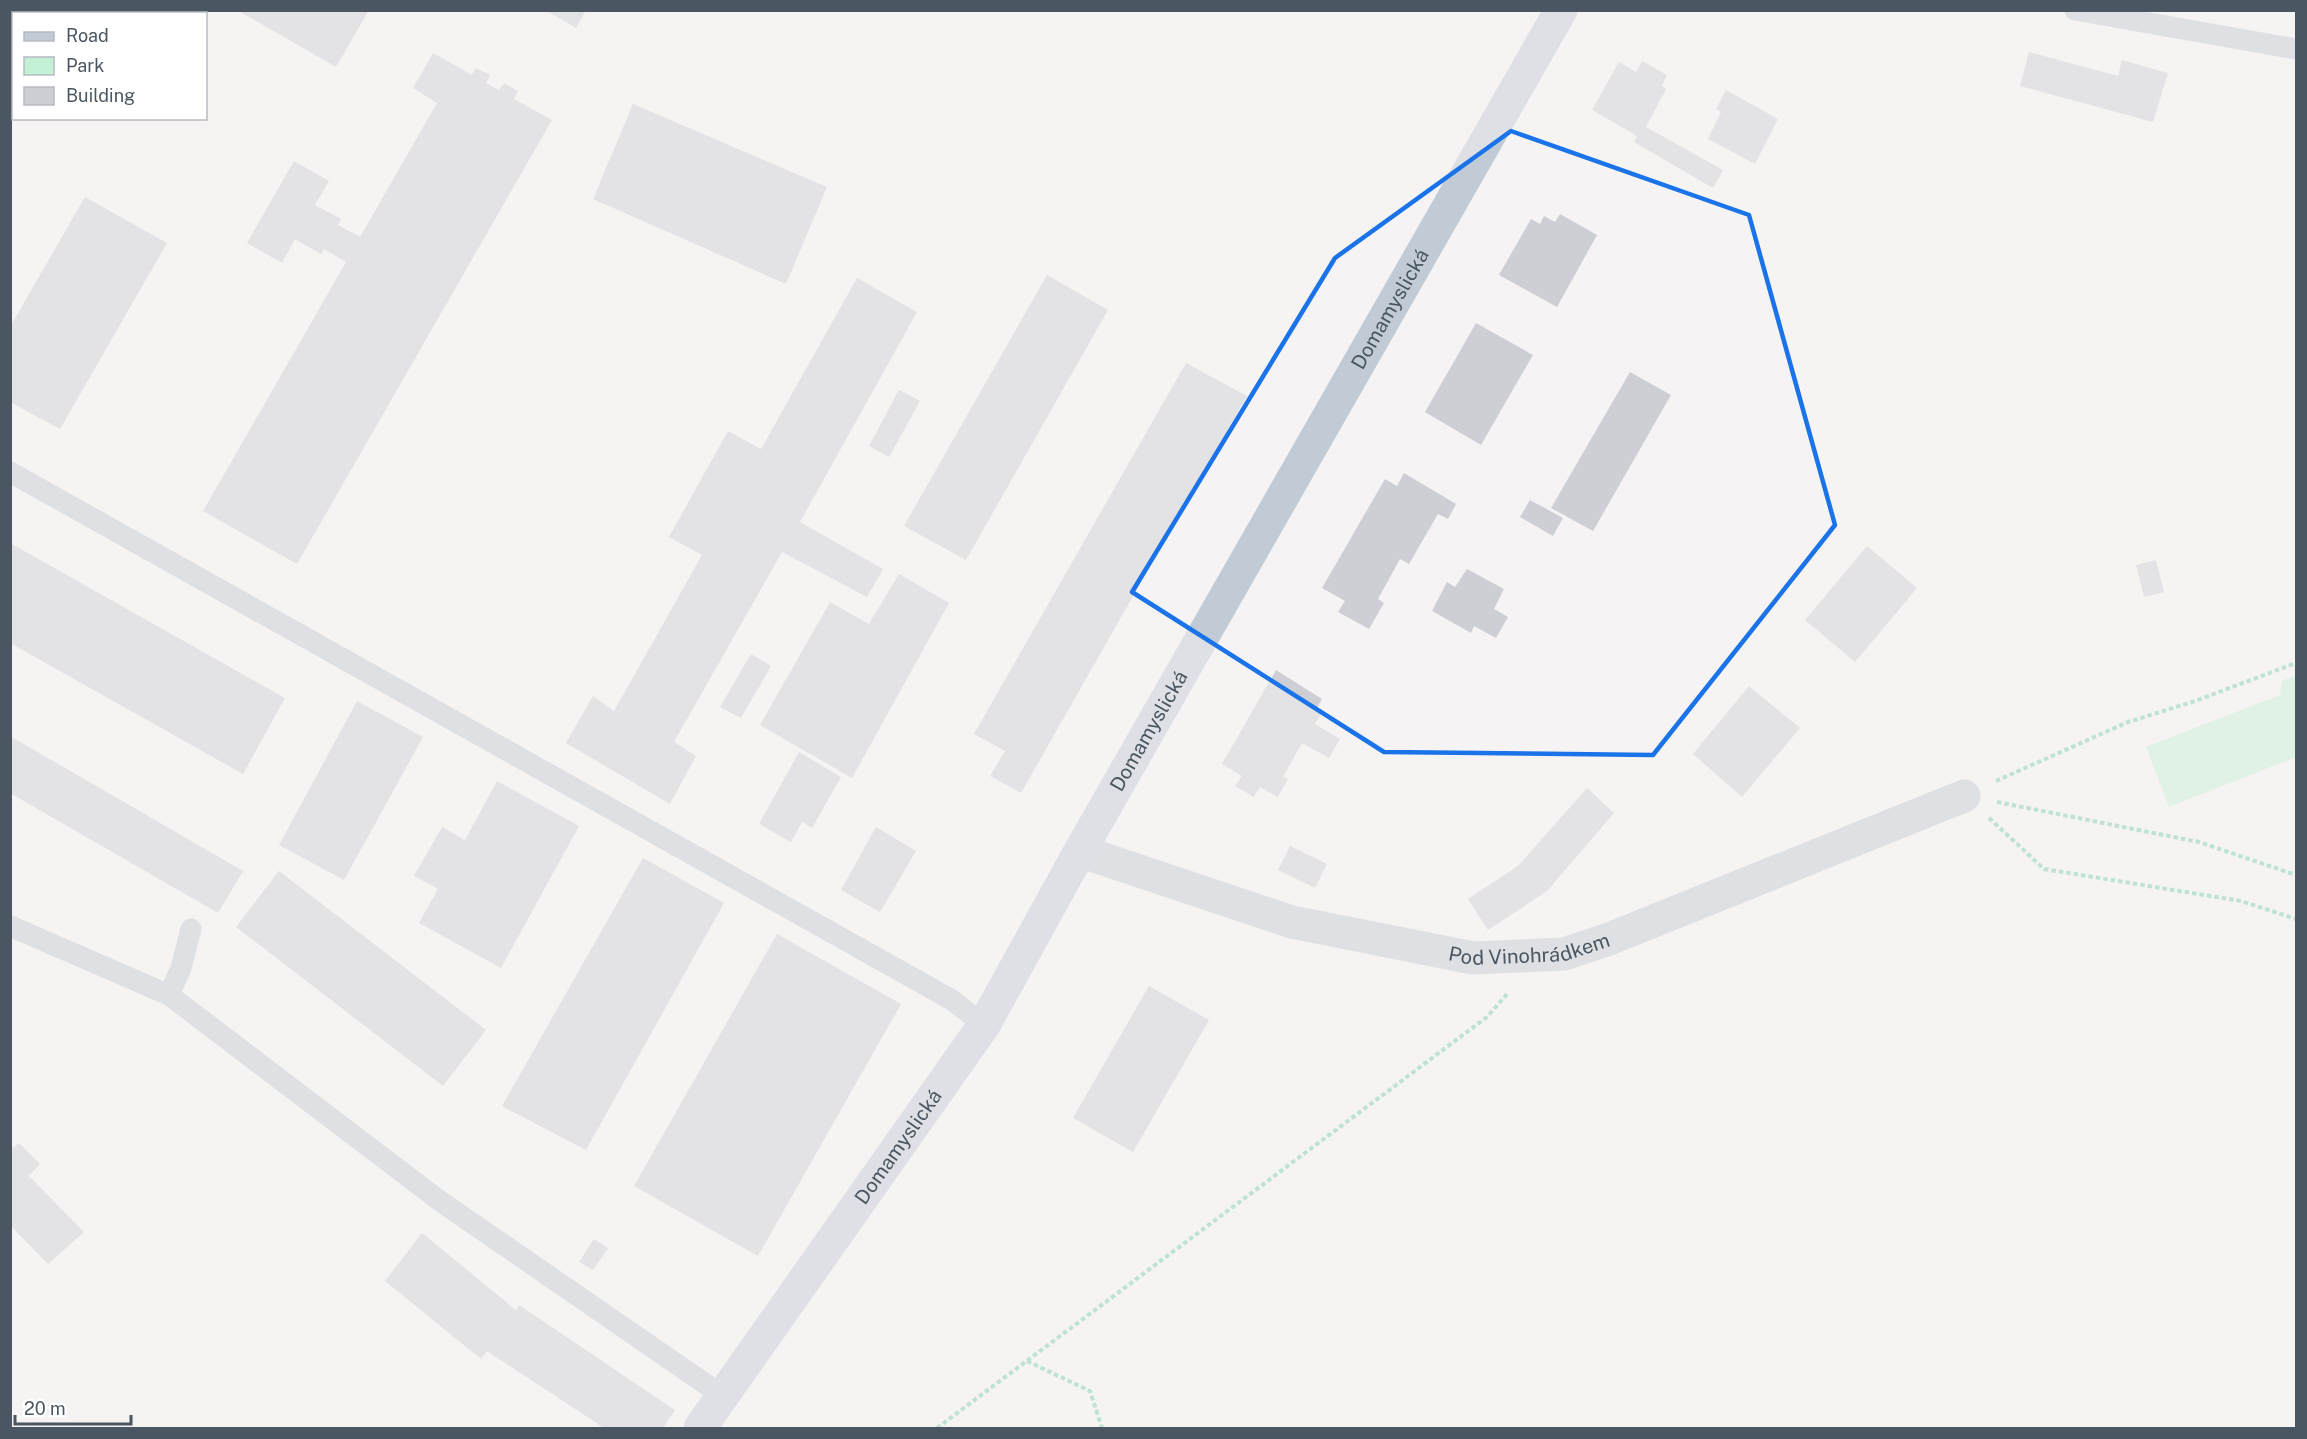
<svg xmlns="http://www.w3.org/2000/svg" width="2307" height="1439" viewBox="0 0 2307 1439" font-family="'Public Sans',sans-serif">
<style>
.green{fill:#c3f1d5}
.building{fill:#cdcfd5}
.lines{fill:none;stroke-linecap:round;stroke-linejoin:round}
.path{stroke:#7ad0a6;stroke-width:4;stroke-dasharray:4.5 3;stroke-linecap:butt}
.lane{stroke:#c1cad2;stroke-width:21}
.street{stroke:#c1cad2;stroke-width:33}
.secondary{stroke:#c1cbd6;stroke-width:33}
.marked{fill:none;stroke:#1a73e8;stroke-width:4.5;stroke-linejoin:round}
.labels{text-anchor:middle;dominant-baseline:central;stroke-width:4.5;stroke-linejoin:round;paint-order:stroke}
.street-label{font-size:20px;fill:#4a5661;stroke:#fff}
</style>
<rect width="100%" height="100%" fill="#f5f3f3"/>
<!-- green -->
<path class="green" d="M2296,675V757L2169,807L2146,747L2280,695L2282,681Z"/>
<!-- building -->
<g class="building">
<path d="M237,10H369L336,67Z"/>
<path d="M545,10H586L576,28Z"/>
<path d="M10,40L14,42V89L10,94Z"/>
<path d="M2029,52L2118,76L2122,60L2168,73L2153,122L2020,86Z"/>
<path d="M433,53L472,75L476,68L490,75L486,83L499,90L504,83L518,91L514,99L552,120L297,564L203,511L346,262L324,249L321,254L295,239L282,263L247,243L294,161L329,181L315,205L341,219L338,225L360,237L437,103L413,88Z"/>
<path d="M1642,61L1667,75L1662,86L1666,89L1646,127L1723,170L1713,188L1634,142L1637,136L1592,110L1619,62L1636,72Z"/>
<path d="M1726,90L1778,119L1755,164L1708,139L1721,112L1716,109Z"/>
<path d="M633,104L827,187L786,284L593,199Z"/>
<path d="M85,197L167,243L60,429L10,402V327Z"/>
<path d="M1560,214L1597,235L1557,307L1499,275L1531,219L1540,224L1544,216L1555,222Z"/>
<path d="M1047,275L1108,310L966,560L904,526Z"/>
<path d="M857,278L917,312L800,522L883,569L867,597L782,552L674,742L696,756L670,804L566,743L593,696L614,711L702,555L669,537L728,431L761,449Z"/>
<path d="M1476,323L1533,355L1481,445L1425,412Z"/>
<path d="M1186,363L1247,396L1021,793L990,776L1005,751L974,734Z"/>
<path d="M1630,372L1671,395L1593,531L1551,508Z"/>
<path d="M899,390L920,401L889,457L869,446Z"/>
<path d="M1404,473L1456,504L1448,519L1438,514L1409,564L1400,559L1378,599L1384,603L1369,629L1338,612L1345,601L1322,588L1385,479L1397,486Z"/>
<path d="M1530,500L1563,518L1553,536L1520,517Z"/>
<path d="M10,543L285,698L243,774L10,643Z"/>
<path d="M1867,546L1917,588L1855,662L1805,620Z"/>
<path d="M2156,560L2164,592L2144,597L2136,565Z"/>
<path d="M1467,569L1504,589L1494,609L1508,617L1496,638L1474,626L1471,633L1432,611L1447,582L1455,587Z"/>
<path d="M899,574L949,603L852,778L760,725L830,602L869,624Z"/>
<path d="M751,654L771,666L741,718L720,707Z"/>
<path d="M1276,670L1322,699L1317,708L1322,712L1315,724L1340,739L1329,758L1302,743L1283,777L1288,779L1278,797L1260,787L1254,797L1235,786L1242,776L1222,764Z"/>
<path d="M1749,686L1800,728L1742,797L1693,754Z"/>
<path d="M357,701L423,737L344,880L279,845Z"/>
<path d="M10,736L243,871L218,913L10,793Z"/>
<path d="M799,752L841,777L812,828L802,822L791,842L759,824Z"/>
<path d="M497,781L579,826L501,968L419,923L438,889L414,876L442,827L465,840Z"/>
<path d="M1587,788L1614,813L1547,891L1488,930L1468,899L1518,866Z"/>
<path d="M876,827L916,851L880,912L841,890Z"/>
<path d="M1290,846L1327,864L1315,888L1278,870Z"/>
<path d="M643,858L724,903L586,1150L502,1106Z"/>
<path d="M279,871L486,1030L443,1086L236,927Z"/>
<path d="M777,934L901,1004L758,1256L634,1186Z"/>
<path d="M1149,986L1209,1020L1133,1152L1073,1118Z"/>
<path d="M19,1143L40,1164L29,1176L84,1232L48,1264L10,1225V1150Z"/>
<path d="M422,1233L516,1310L519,1305L675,1410L663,1428H604L487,1351L481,1359L385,1281Z"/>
<path d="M594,1239L608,1248L593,1270L579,1262Z"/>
</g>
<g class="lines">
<!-- path -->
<g class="path">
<path d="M1996,781L2128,722L2195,701L2296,663"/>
<path d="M1997,802L2199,842L2296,875"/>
<path d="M1989,818L2044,869L2241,901L2296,919"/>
<path d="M1027,1361L1090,1391L1102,1428"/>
<path d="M937,1428L1487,1017L1508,993"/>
</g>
<!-- lane -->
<g class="lane">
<path d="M2075,10L2296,49"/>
<path d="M10,472L952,1000L984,1025"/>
<path d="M10,926L169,995L440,1201L723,1396"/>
<path d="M169,995L181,968L191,929"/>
</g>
<!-- street -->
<path class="street" id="s1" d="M1080,851L1292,922L1473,958L1564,954L1609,939L1964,796"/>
<!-- secondary -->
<path class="secondary" id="s2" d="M700,1428L984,1025L1080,851L1561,10"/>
</g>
<!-- marked area -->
<path d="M0 0H2307V1439H0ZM1511,131L1749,215L1835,525L1653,755L1384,752L1132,592L1335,258Z" fill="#f5f3f3" fill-opacity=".55" fill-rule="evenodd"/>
<path class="marked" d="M1511,131L1749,215L1835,525L1653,755L1384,752L1132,592L1335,258Z"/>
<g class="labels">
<!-- street labels -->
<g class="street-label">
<text stroke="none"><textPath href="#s2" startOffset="1316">Domamyslická</textPath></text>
<text stroke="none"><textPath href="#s2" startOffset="830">Domamyslická</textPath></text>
<text stroke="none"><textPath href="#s1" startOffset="465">Pod Vinohrádkem</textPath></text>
<text stroke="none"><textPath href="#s2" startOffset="344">Domamyslická</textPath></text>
</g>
</g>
<!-- border -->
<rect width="2307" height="1439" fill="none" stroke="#4a5661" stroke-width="24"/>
<!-- legend -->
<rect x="12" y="12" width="195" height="108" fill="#ffffff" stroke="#b7bbc0" stroke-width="1.5"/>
<rect x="24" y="32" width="30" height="9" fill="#c1cbd6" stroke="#b7bbc0" stroke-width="1.5"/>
<text x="66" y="42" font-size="18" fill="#4a5661">Road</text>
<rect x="24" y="57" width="30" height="18" fill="#c3f1d5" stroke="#b7bbc0" stroke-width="1.5"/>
<text x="66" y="72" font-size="18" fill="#4a5661">Park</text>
<rect x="24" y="87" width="30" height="18" fill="#cdcfd5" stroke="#b7bbc0" stroke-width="1.5"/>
<text x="66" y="102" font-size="18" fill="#4a5661">Building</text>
<!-- scale -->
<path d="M15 1415v9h116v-9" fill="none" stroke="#4a5661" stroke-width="3"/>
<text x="24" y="1415" font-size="18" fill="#4a5661" stroke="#ffffff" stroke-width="4.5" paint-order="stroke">20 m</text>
</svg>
